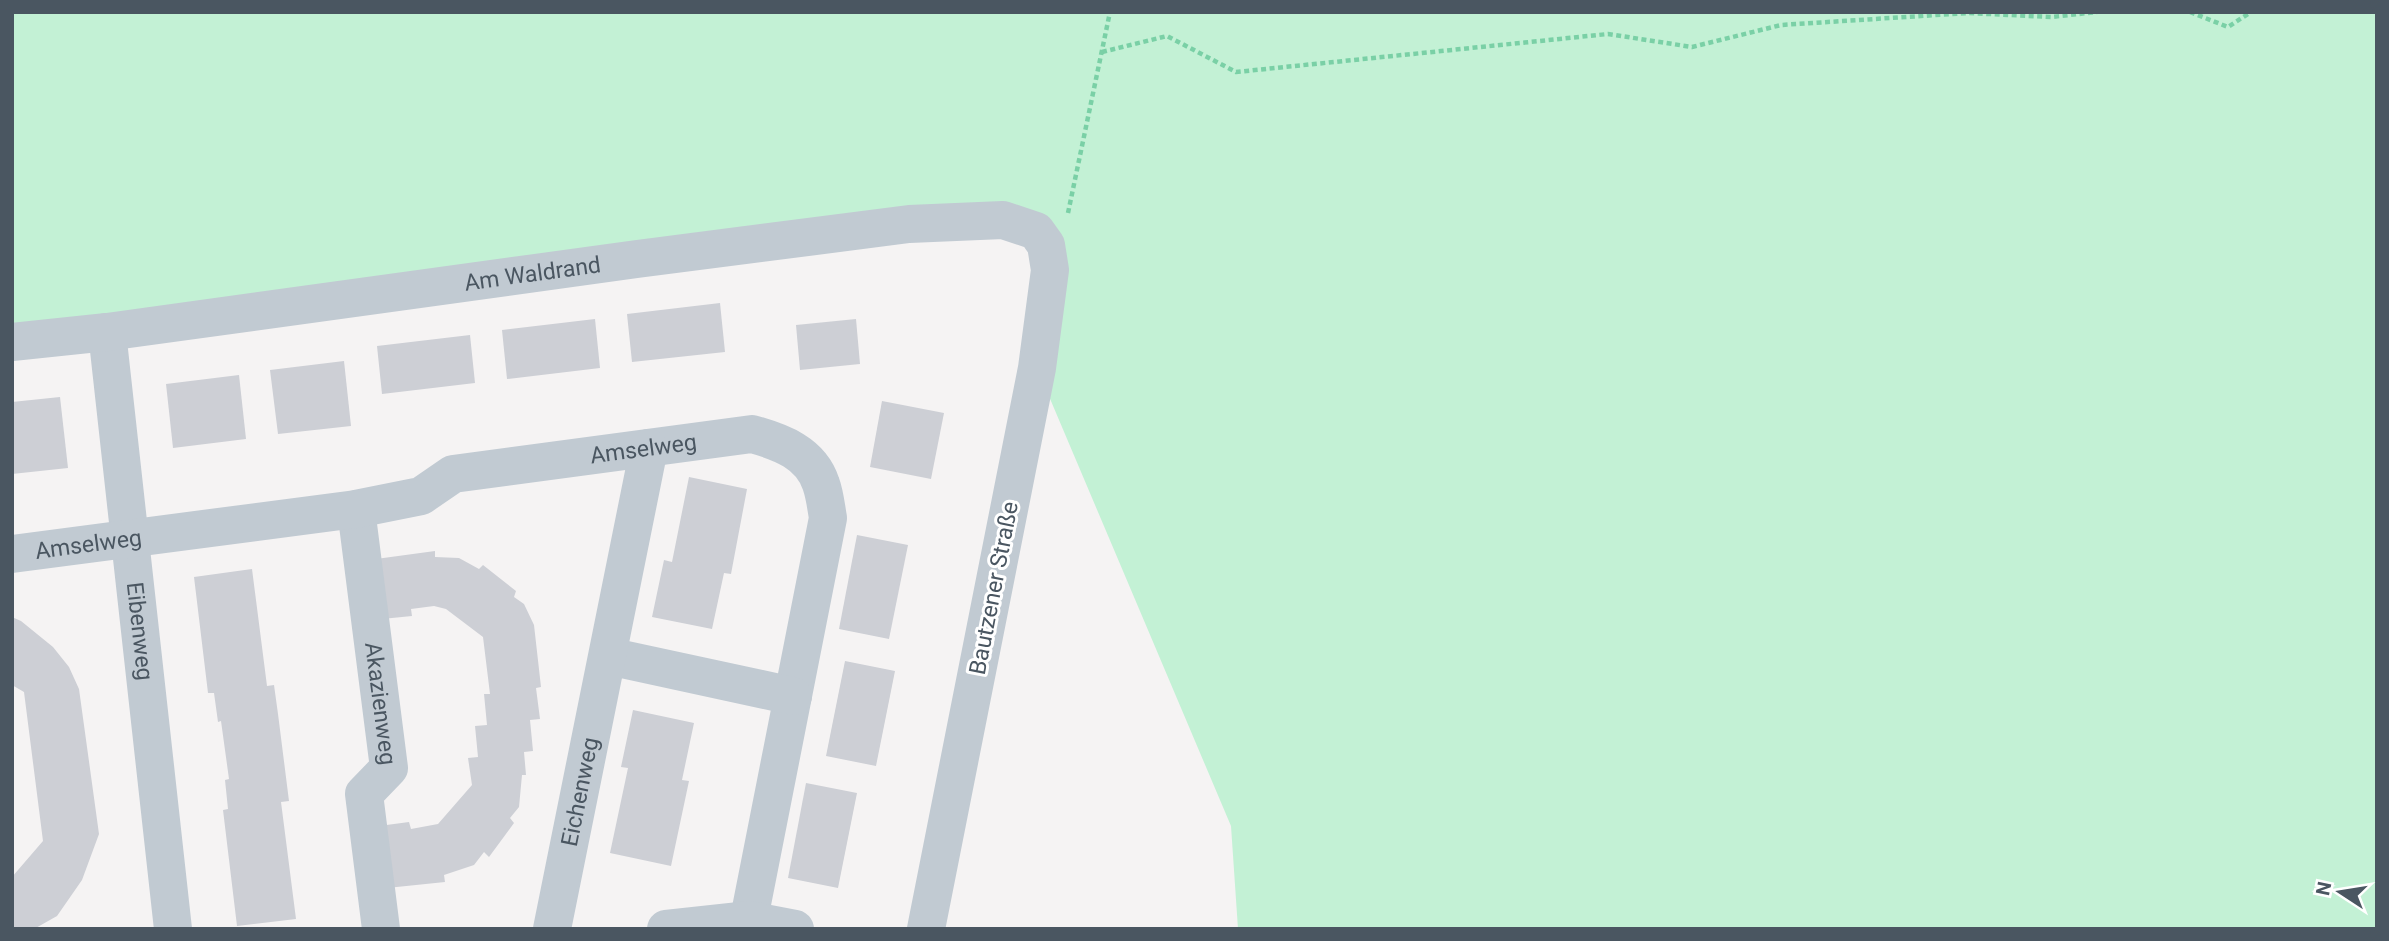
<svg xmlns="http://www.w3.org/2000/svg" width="2389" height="941" viewBox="0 0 2389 941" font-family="Roboto,sans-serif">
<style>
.green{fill:#c3f1d5}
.building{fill:#cdcfd5}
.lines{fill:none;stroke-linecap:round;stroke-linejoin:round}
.path{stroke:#7ad0a6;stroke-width:4.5;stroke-dasharray:5 3.5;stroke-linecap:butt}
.minor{stroke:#c1cad2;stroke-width:38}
.labels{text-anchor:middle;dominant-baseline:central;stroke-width:6;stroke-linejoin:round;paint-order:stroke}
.street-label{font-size:23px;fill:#4a5661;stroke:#fff}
</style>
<rect width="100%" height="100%" fill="#f5f3f3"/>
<!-- green -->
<path class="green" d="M12,12H2377V929H1238L1231,826L1037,368L1050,270L1003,220L12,340Z"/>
<!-- building -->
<g class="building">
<path d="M720,303L725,352L632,362L627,314Z"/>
<path d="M595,319L600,368L507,379L502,330Z"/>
<path d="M856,319L860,364L800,370L796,325Z"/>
<path d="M470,335L475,383L382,394L377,346Z"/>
<path d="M344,361L351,426L278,434L270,370Z"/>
<path d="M239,375L246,439L173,448L166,384Z"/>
<path d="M60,397L68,468L12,474V402Z"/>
<path d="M882,401L944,413L931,479L870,467Z"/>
<path d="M689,477L747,489L731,574L724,573L712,629L652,617L664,560L672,562Z"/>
<path d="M857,535L908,545L889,639L839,629Z"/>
<path d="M435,551V557L459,558L479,569L483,565L516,591L514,597L524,604L534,625L541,687L536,688L540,719L530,720L533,751L524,752L526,775H522L519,807L510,818L514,823L489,857L484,852L474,865L444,875L445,882L387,888L379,826L409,822L411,829L438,824L472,785L468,758L478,757L475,726L487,725L484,694H490L483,637L446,609L434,606L411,609L412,616L382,619L376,559Z"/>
<path d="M252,569L267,686L274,685L278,714L289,801L281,802L296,919L237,926L223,810L228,809L225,780L229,779L221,721L218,722L214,693H208L194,577Z"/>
<path d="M12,617L21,621L53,647L69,667L79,689L99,834L82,880L57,916L34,929H12V877L43,841L24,692L12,685Z"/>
<path d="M845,661L895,671L876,766L826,756Z"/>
<path d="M633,710L694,723L682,780L689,781L671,866L610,853L628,768L621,767Z"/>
<path d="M806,783L857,793L838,888L788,878Z"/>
</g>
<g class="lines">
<!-- path -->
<g class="path">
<path d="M2190,12L2228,27L2251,12"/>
<path d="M1102,52L1167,36L1236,72L1608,34L1692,47L1781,25L1968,13L2051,17L2097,12"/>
<path d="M1068,213L1110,12"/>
</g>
<!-- minor -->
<g class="minor">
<path id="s1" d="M107,332L173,929"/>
<path id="s2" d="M12,342L107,332L637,259L909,224L1003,220L1036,231L1046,245L1050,270L1037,368L926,929"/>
<path id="s3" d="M356,509L389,768L364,794L381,929"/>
<path id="s4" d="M12,554L356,509L421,496L453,474L752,434C781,442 811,453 821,484C825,495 826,507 828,518L747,929"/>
<path d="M608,656L793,696"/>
<path id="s5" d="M552,929L649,448"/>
<path d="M666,929L749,920L795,929"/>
</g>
</g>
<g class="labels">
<!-- street labels -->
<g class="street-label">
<text stroke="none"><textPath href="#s2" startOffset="525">Am Waldrand</textPath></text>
<text stroke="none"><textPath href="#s4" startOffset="644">Amselweg</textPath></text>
<text stroke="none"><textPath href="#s4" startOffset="77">Amselweg</textPath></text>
<text transform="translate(994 588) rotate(-79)">Bautzener Straße</text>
<text stroke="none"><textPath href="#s1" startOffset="301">Eibenweg</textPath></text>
<text stroke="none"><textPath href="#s3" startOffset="196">Akazienweg</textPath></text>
<text stroke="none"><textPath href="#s5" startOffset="140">Eichenweg</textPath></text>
</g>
</g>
<!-- border -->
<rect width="2389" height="941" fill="none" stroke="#4a5661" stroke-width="28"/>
<!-- north arrow -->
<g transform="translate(2340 892) rotate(282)" stroke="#ffffff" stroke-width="5" paint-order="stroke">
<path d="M0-5L12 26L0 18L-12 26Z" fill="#4a5661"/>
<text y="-10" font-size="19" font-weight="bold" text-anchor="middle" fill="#4a5661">N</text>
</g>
</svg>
